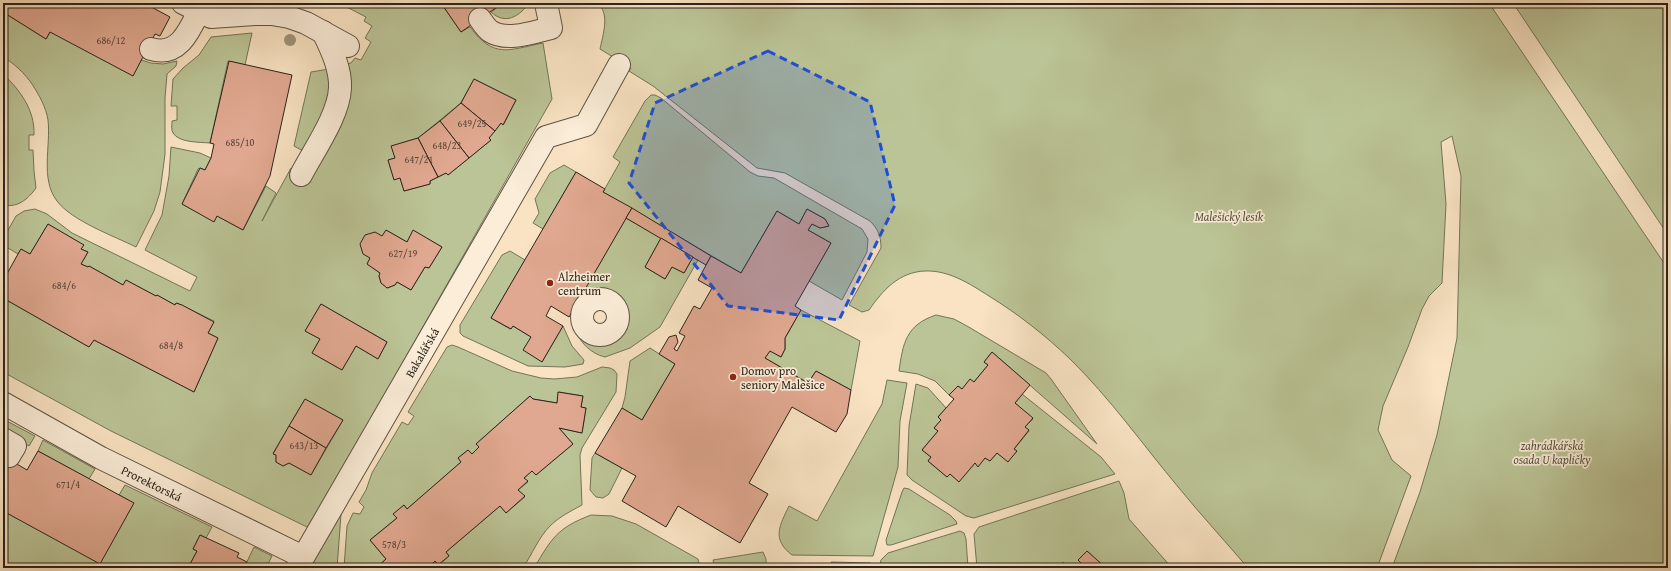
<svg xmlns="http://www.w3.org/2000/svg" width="1671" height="571" viewBox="0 0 1671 571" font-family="'Gentium Book Plus',serif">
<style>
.green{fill:#bbc496;stroke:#737458;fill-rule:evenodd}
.building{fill:#e0a890;stroke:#2b231a}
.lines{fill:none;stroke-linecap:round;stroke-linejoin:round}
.minor-casing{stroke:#5e5344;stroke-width:24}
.minor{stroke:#fbedd8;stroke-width:22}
.tree{fill:#9f947a}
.marked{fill:#1d4ed8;fill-opacity:0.2;stroke:#1d4ed8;stroke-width:3;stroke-dasharray:8 5;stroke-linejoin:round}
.poi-dot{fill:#8f2418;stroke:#fbedd8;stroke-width:1.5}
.labels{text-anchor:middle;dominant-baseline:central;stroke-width:3.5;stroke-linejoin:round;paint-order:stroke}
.number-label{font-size:10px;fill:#584438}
.park-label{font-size:12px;font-style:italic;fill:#56533f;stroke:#fbedd8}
.poi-label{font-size:12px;fill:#2b231a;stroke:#fbedd8;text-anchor:start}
.street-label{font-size:12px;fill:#2b231a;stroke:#fbedd8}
</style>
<rect width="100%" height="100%" fill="#f9e3c3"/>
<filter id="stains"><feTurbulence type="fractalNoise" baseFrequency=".005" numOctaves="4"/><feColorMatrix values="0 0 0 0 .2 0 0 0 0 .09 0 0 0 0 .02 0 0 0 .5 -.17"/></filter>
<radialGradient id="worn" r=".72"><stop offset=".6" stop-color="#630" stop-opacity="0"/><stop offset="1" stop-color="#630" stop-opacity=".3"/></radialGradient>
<!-- green -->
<g class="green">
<path d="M339,3H441L461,32L470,27C494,59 508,50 543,43L552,99L309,528L111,431L3,372V298L89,347L94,340L194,392L218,338L208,333L214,321L177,303L175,305L157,295L156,296L126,280L123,285L89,266L88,267L81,264L88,252L81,249L83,245L48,224L30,254L21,249L18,254L3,245V239L16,216L24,211L35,209L47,214L72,233L190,291L197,277L145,250L162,215L169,176L171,147L200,153L211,158L205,170L200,168L198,169L182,204L214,221L217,216L243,230L266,186L276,193L262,221L291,168L307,178L342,65L351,63L355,58L361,60L371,42L365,38L372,26L364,21L366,17ZM474,79L516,100L504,124L501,123L489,138L491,140L448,175L446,173L430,181V184L404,191L400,178L394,179L388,160L395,158L392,146L418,138L461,103ZM386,230L407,242L413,231L442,247L429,268L425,267L411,290L397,282L395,285L388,288L381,283L379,276L380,273L367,264ZM321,304L387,342L378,359L356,346L342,370L312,353L320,339L305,331ZM305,399L343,420L311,475L289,463L283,466L276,462V455L273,453Z"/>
<path d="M503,3H529C519,17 505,25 491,12Z"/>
<path d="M598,3H1489L1668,269V568H1392L1420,492L1437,435L1457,338L1461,176L1452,136L1441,142L1446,204L1442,283L1429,296L1422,309L1408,347L1383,406L1378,430L1392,460L1411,476L1377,568H1248C1225,541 1201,515 1179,488C1143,445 1110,398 1070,359C1045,335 1018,314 989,296C970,284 949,270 925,271C899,272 883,290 869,310L862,312L849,305L881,248C881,236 878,229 870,221L785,173L757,168L653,86L629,71L631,68L600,49C603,34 610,15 598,3Z"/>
<path d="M1513,3H1668V235Z"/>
<path d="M3,12L46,39L50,32L151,63L163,64L177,61L176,66L167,74L165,98V154L160,192L154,211L136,247C114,236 72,221 57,201C40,179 51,146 48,120C46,107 39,95 32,84C25,74 14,63 3,57Z"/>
<path d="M252,33L245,65L228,61L210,143C200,142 179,143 173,133C171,130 172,124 172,121L177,120V106H171L173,79L183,68L199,55L211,37Z"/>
<path d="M329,69L330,98L305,152L294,146L311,72Z"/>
<path d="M3,74C20,90 35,110 34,135H29V150H33L34,171L36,188C28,199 18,208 3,205Z"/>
<path d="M651,95H655L661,98L750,172L758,176L774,178L862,229L868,239L867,252L842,300L809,281L831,243L808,230L812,224L820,228L829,226L825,219L807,209L799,224L777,211L741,273L603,192L620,162L613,157L645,101Z"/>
<path d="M564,165L576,172L543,229L533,223L539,213L535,199L550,173Z"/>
<path d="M626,218L661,238L645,267L665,279L672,267L684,273L693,257L698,260L660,327L630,348L605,357C591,354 574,339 576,322C576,319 579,316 580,313L573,309ZM601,299C609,300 615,304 617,312C626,348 561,336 589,303Z"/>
<path d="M510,251L525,260L491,318L510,329L513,326L531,337L542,362L563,326L572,346L584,360L583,364L565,367L528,366L463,336L460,333V325L502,255Z"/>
<path d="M801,310L860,341L851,390L816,371L808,383L765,358L770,351L781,357L785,349V338Z"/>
<path d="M936,315L954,319L967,326L1046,373L1051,379L1097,444L992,352L984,362L988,365L974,382L962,389L958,386L949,395L935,381L918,374L899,371C903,343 906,325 936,315Z"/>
<path d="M452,345L458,347L512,371L541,378L554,379L577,377L602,367L610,368L614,370L617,374L616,392L582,448L580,455L582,505C571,511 559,517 550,526C539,537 532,554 523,568H428L435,561L439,565L449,556L446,552L500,506L506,513L525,497L518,490L528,482L524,478L532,471L536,475L573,444L559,428L582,433L586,408L581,407L583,396L559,392L557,403L533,399L530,396L476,444L479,447L472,454L468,450L458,458L461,462L407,509L404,505L394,514L397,518L370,540L386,559L376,568H344L347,526L353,513L360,514L364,507L359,502L366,490L372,473L402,422L408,425L414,416L408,412L447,347Z"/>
<path d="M650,348L675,364L642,420L622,408L625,397L630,361Z"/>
<path d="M887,380L907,383L900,421L898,467L873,556L792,555C771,539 780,525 789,506L817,521L882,404Z"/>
<path d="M916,384L928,388L946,408L938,417L941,420L934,428L938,431L922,450L931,457L928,461L947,477L950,474L959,481L975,463L978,466L985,458L990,461L997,453L1008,461L1017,451L1014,449L1029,431L1025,427L1033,419L1015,403L1022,394L1101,457L1115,474L974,518L966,516L912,480L907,475L909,426Z"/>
<path d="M3,419L35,436L29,446L3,431Z"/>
<path d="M43,440L95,469L89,479L38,451Z"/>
<path d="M595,453L622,468L609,494L603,498L596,497L590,490L592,458Z"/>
<path d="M1119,481L1124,493L1129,519L1172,568H1106L1087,551L1078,560L1081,563L1077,568H1070L1063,562L1057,568H977L974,534L979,527Z"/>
<path d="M125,485L212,527L206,538L200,535L193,549L197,551L188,568H3V511L133,503L119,495Z"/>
<path d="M904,488L909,489L950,515L956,521L957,524L891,545H887L886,540L902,492Z"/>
<path d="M341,514L337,568H304L329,522Z"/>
<path d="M591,515L612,516L636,524L698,559L700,568H534C552,538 557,528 591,515Z"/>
<path d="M960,531L964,533L966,539L968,568H879L881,560L888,553Z"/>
<path d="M254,547L272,556L266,568H244Z"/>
<path d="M763,552L766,559V568H715L713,560Z"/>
<path d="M831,562L871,563L870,568H836Z"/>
</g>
<!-- building -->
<g class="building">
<path d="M3,3H144L170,17L160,36L155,34L133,76L50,32L46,39L3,12Z"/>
<path d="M441,3H503L461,32Z"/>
<path d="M229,61L292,75L270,176L243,230L217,216L214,222L182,204L200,168L205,170L211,158L214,144L210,143Z"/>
<path d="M474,79L516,100L503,125L501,123L495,131L461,103Z"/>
<path d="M461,103L495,131L489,138L491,140L469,158L440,121Z"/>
<path d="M440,121L469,158L448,175L446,173L438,177L418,138Z"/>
<path d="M418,138L438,177L430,181V184L404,191L400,178L394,180L388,160L395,158L391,146Z"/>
<path d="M576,172L605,189L603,192L632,208L569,317L551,306L546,316L563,326L542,362L523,350L531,337L513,326L511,329L491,318Z"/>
<path d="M632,208L711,256L706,265L626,218Z"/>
<path d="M807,209L825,219L829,226L820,228L812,224L808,230L831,243L795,306L801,310L785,338V349L781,357L770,351L765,358L808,383L816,371L851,390L847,414L836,432L792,407L749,483L768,494L740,543L678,506L666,527L622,501L636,476L595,453L622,408L642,420L675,364L659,354L669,337L676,335L678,342L674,349L677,351L685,336L679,333L694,306L700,309L712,288L698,280L711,256L741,273L777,211L799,224Z"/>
<path d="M48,224L84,245L81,249L88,252L81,264L88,267L89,266L123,285L126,280L156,296L157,295L175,305L176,303L182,305L214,322L208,333L218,338L194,392L94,340L89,347L3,298V281L18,254L21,249L30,254Z"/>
<path d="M386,230L407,242L413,230L442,247L429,268L425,267L411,290L397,282L395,285L387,288L381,283L379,276L380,273L367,264L370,258L363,254L360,244L365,235L375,232L382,236Z"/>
<path d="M661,238L693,257L684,273L672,267L665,279L645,267Z"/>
<path d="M321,304L387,342L378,359L356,346L342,370L312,353L320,339L305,331Z"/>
<path d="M992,352L1030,385L1015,403L1033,418L1025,427L1029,430L1014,449L1017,451L1008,462L997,453L990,461L985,458L978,467L975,463L959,482L950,474L947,477L928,461L931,457L922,450L938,431L934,428L941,420L938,417L954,399L949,395L958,386L962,389L970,379L974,382L988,365L984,362Z"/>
<path d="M558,392L583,396L581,407L586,408L582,433L559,428L573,444L536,475L532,471L524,478L528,481L518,490L525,496L506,513L500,506L446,552L449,556L438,565L435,561L428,568H394L392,566L389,568H376L386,559L370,540L397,518L393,514L404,505L407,509L461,462L458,458L468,450L472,454L479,447L476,444L530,396L533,399L557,403Z"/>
<path d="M305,399L343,420L326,448L289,426Z"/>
<path d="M289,426L326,448L311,475L289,463L283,466L276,462V455L273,454Z"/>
<path d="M38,451L134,503L100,564L3,511V456L27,470Z"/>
<path d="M200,535L239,553L237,557L247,562L244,568H188L197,551L193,549Z"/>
<path d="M1087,551L1106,568H1077L1081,563L1078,560Z"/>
</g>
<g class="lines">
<defs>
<g id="minor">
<path d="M183,3L211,17L255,14H272L289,17L306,23L348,46"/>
<path d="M480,19C483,23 486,28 490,31C506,42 534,32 551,28L546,3"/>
<path d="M151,49C178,57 189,32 199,11"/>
<path d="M301,175C314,150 339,115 340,88C341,69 331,48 323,32"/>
<circle cx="600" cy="317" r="18"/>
<path id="s1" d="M3,403L101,458L303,557"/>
<path d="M3,439L15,446L9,456"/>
<path id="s2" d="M297,568L546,137L586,125L619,65"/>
</g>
</defs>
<!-- minor casing -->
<use href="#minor" class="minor-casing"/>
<!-- minor -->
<use href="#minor" class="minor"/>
</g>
<!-- trees -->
<circle class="tree" cx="290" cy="40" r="6"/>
<!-- marked area -->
<path class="marked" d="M768,51L870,102L895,205L839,320L728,306L629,183L655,103Z"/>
<!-- markers -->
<g class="poi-dot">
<circle cx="550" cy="283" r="4"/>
<circle cx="733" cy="377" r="4"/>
</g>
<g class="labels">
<!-- number labels -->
<g class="number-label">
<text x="111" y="40">686/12</text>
<text x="472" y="123">649/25</text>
<text x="240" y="142">685/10</text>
<text x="447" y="145">648/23</text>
<text x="419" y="159">647/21</text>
<text x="403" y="253">627/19</text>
<text x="64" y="285">684/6</text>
<text x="171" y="345">684/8</text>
<text x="304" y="445">643/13</text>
<text x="68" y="484">671/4</text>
<text x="394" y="544">578/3</text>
</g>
<!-- park labels -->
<g class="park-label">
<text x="1229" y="216">Malešický lesík</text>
<text x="1552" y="445">zahrádkářská<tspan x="1552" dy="14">osada U kapličky</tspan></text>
</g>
<!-- poi labels -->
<g class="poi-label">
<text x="558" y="276">Alzheimer<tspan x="558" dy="14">centrum</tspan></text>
<text x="741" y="370">Domov pro<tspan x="741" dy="14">seniory Malešice</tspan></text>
</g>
<!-- street labels -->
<g class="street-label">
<text stroke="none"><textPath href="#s2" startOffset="249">Bakalářská</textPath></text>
<text stroke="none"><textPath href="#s1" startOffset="169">Prorektorská</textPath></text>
</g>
</g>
<!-- margin -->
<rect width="1671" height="571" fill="none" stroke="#f9e3c3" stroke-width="16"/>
<rect x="4" y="4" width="1663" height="563" fill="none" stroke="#2b231a" stroke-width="2"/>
<rect x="8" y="8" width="1655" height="555" fill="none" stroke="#2b231a"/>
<rect width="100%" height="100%" filter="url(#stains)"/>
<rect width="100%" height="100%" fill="url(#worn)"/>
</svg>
